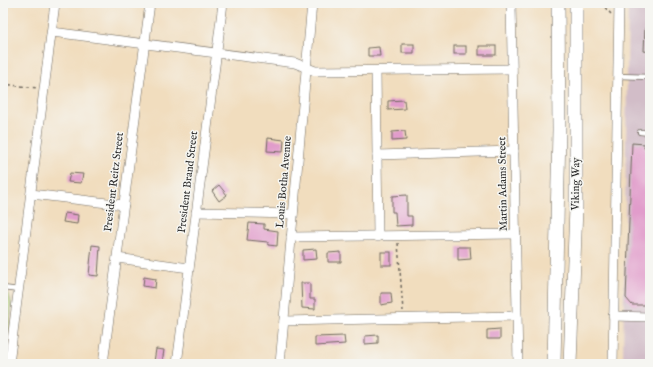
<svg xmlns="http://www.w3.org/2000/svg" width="653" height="367" viewBox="0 0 653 367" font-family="'IM FELL English',serif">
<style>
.industrial{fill:#d2bdc8}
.green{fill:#afcb71;stroke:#6d7b4e}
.building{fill:#e19ccb}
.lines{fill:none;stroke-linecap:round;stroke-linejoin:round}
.service-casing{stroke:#70695e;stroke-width:6}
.minor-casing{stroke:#70695e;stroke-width:10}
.secondary-casing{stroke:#70695e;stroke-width:14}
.path{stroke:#70695e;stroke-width:1.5;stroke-dasharray:3 3;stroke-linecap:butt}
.service{stroke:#fff;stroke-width:4.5}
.minor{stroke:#fff;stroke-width:9}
.secondary{stroke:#fff;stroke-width:13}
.labels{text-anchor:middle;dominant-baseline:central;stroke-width:3;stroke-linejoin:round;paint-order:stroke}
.street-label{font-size:11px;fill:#2b2b2b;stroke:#f6f6f2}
</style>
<rect width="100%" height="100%" fill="#f6f6f2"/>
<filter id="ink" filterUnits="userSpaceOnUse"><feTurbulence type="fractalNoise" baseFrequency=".025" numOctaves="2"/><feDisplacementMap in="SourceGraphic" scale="8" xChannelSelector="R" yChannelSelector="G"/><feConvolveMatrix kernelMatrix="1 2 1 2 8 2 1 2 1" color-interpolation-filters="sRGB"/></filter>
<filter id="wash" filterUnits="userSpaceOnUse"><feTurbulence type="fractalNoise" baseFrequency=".012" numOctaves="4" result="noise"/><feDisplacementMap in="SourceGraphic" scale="16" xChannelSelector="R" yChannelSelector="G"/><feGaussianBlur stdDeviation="0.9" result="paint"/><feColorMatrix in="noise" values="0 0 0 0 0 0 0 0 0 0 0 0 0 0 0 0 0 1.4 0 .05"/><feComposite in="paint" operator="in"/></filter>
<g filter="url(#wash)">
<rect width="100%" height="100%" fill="#f1ddbe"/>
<!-- industrial -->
<path class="industrial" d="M628,3H650V364H623Z"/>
<!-- green -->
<path class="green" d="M3,292L9,295L12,304L5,364H3Z"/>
<g id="blocks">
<!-- building -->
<g class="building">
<path d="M645,28H650V52L644,51Z"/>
<rect x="402" y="44" width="12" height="9"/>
<rect x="454" y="46" width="12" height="8"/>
<rect x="479" y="46" width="17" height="9"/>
<path d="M379,47L380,56H368V48Z"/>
<path d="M404,100L405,109L388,110V101Z"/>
<path d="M405,131L406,140L392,141V132Z"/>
<path d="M268,138L284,140L283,152L267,151Z"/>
<path d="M632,143L645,144L644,148H650V305H632L626,298Z"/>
<path d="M70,173L83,174L81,183L68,182Z"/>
<path d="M219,185L227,195L219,201L212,191Z"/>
<path d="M407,195V216H412V225L396,226L395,212H392V196Z"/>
<path d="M65,213L78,215L77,224L63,222Z"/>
<path d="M249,223L264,224V229L278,231L277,246L268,245V242L247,240Z"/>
<path d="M92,245L100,246L98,276L89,275Z"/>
<path d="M458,247H470L471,259L458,260Z"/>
<path d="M316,249L317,259L303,260V250Z"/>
<path d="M341,252V262H328V253Z"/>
<rect x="381" y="252" width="10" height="13"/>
<path d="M144,277L156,279L155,288L143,286Z"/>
<path d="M301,283H310V299H315V309L302,308Z"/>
<path d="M381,293H391L392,303L381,305Z"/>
<path d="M500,329V339H487V330Z"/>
<path d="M378,335V343L365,344V336Z"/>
<path d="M344,336L345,344L315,346V337Z"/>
<path d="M156,349L164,350L162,363L154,362Z"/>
</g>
</g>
</g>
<g filter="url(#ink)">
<use href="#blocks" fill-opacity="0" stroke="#70695e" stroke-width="1"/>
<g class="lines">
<defs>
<g id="service">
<path d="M617,76L650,77"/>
<path d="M640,132L650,133"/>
<path d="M3,288L19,290"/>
</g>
<g id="minor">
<path d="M511,3L518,364"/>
<path d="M52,32L295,63L315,71L512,69"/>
<path d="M376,71L378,237"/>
<path d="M377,155L514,151"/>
<path d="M31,194L124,205"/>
<path d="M196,212L293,214"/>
<path d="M291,237L516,234"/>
<path d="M117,258L189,268"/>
<path d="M613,316L650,317"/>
<path d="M284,321L517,316"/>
<path d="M9,364L55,3"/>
<path d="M103,364L150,3"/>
<path d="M177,364L223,3"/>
<path d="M280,364L312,3"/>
<path d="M613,364L619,3"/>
</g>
<g id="secondary">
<path d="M554,364L559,130L558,3"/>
<path d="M570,364L576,208V3"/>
</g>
</defs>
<!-- service casing -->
<use href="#service" class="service-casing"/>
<!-- minor casing -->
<use href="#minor" class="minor-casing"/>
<!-- secondary casing -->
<use href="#secondary" class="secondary-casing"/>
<!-- path -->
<g class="path">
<path d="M601,3L611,14"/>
<path d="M3,84L37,88"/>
<path d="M398,243L403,311"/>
</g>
<!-- service -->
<use href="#service" class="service"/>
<!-- minor -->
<use href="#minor" class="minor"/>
<!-- secondary -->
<use href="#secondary" class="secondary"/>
</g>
</g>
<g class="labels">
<!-- street labels -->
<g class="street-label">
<text transform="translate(114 182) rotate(-83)">President Reitz Street</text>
<text transform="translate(188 182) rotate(-83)">President Brand Street</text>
<text transform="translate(284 182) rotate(-85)">Louis Botha Avenue</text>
<text transform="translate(503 184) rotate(-91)">Martin Adams Street</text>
<text transform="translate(576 184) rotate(-89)">Viking Way</text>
</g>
</g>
<!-- margin -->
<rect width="653" height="367" fill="none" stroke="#f6f6f2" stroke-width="16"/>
</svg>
